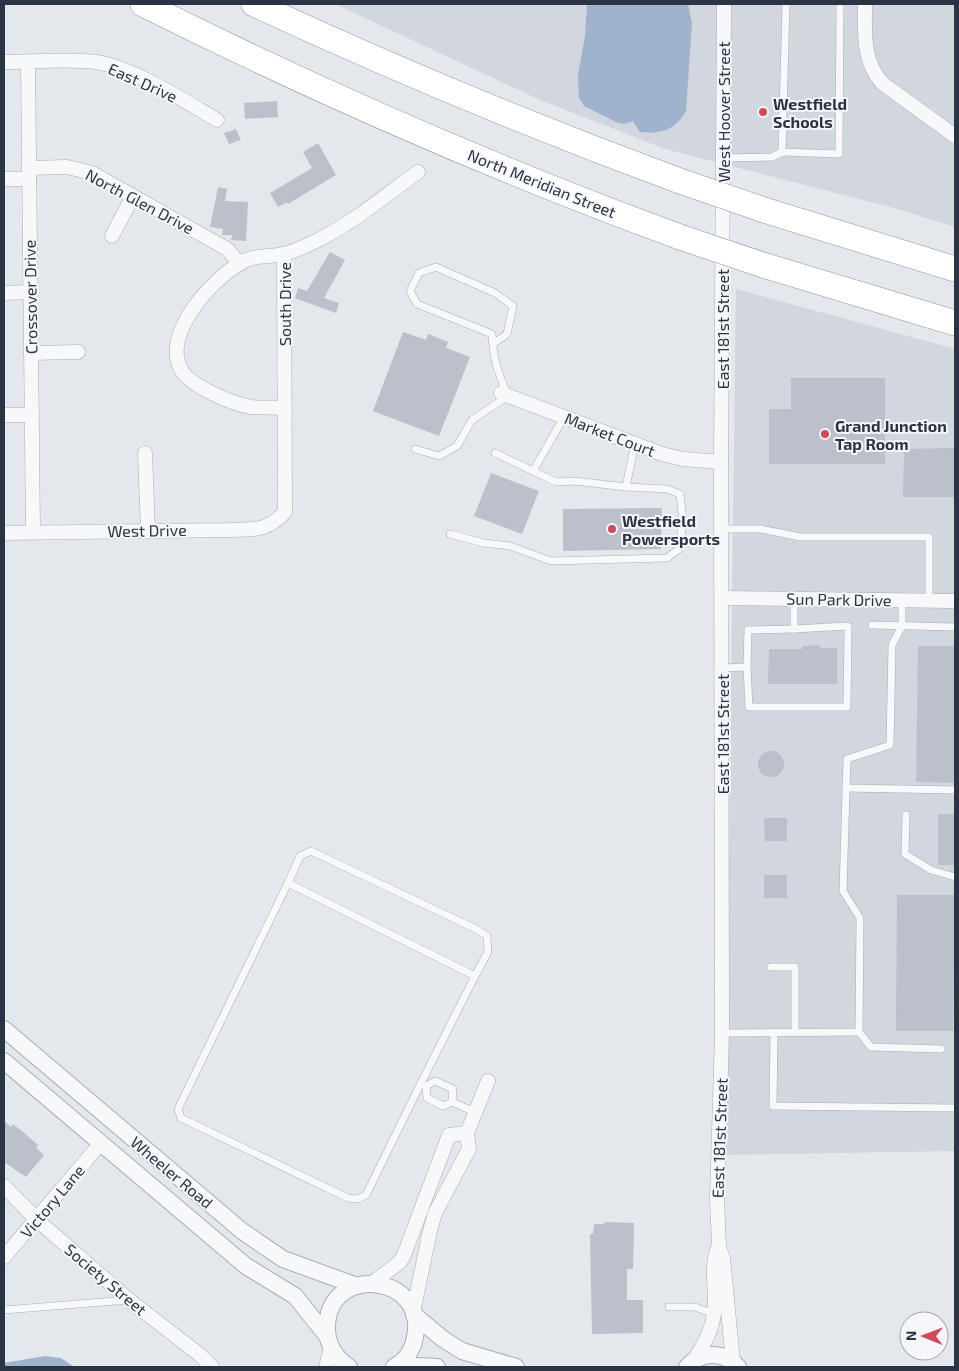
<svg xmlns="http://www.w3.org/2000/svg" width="959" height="1371" viewBox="0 0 959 1371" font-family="'Exo 2',sans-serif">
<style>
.built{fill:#d2d6de}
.water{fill:#9fb4cc}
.building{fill:#bbc0ca}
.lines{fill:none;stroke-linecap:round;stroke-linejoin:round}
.service-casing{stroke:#a9aeb7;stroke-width:8}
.minor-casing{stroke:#a9aeb7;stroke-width:15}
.tertiary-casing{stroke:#a9aeb7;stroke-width:18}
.motorway-casing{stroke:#8b94a3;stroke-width:26}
.service{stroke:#f7f8fa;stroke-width:7}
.minor{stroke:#f7f8fa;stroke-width:14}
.tertiary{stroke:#f7f8fa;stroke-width:16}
.motorway{stroke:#fff;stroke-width:25}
.motorway-bridge-casing{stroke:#8b94a3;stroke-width:26;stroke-linecap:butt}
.motorway-bridge{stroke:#fff;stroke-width:25}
.poi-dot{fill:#d1495b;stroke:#f4f6f9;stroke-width:2}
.labels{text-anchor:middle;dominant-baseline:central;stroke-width:4;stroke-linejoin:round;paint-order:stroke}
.street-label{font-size:16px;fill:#2b3445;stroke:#f4f6f9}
.poi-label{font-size:16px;font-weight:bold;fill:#2b3445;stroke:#f4f6f9;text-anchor:start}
</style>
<rect width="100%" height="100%" fill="#e4e7ec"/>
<!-- built -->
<g class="built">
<path d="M335,4H955V227L894,208L665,149L538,99Z"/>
<path d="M736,289L955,349V1151L725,1155Z"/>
</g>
<!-- water -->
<g class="water">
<path d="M587,4H688L692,23L686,111C675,130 662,134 640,132L633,121L624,124L618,123L584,106L579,98L578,75L585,36Z"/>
<path d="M45,1356L61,1358L74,1367H4V1363Z"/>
</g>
<!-- building -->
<g class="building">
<path d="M277,101L278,117L245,119L244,103Z"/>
<path d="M236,129L241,140L229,144L224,133Z"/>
<path d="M318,143L336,175L288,204L287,202L278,207L270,193L312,168L303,152Z"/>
<path d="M218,187L227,189L225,201L248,202L246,241L231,240L232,235H222L223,229L210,227Z"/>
<path d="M330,252L345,260L324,298L339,303L336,313L295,298L298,288L307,291Z"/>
<path d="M403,332L426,340L428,334L448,342L446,348L470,357L439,436L373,411Z"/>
<path d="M791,378H885V464H769V409H791Z"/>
<path d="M955,448V497H903L904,449Z"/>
<path d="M491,473L539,491L522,534L474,516Z"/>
<path d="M662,508L661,549L563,551V509Z"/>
<path d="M820,645V648H837V684H768L769,649H802V646Z"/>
<path d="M918,646H955V783L916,782Z"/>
<circle cx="771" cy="764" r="13"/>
<rect x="938" y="814" width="17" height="51"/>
<path d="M764,818H787V841H765Z"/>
<rect x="764" y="875" width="23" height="23"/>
<path d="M897,895H955L953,1031H896Z"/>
<path d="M4,1121L11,1127L13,1124L23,1132L38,1145L36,1148L44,1155L26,1177L4,1162Z"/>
<path d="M605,1222L634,1223L633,1269H627V1300H643V1333L592,1334L590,1234H593L594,1224H604Z"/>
</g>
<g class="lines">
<defs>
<g id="service">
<path d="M786,4L782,152L839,154L840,4"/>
<path d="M723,158L772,157L782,152"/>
<path d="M415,449L439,456L457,446L472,420L508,396C498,373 493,359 492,334L417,304L410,291L419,273L436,267L495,293L513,306L507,334L493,344"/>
<path d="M495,453L556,482L575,481L626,487"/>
<path d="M533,471L564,417"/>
<path d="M722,529H761L800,537H929V601"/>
<path d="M450,534L484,543L510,546L551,561L667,558L679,549L683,521L680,494L667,489L626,487L635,443"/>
<path d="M872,625L955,627"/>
<path d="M747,667L749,707H847L848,626L794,629"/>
<path d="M722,668L747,667L748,630L794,629V599"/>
<path d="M846,788L955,790"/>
<path d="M906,815L905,854L931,870L955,877"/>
<path d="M288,883L300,856L311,851L476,929L487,936L488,952L475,976"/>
<path d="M771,967H795V1032"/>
<path d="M774,1032L773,1106L955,1108"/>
<path d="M859,1032L871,1047L941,1049"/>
<path d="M722,1033L859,1032L860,918L843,891L847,759L890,745L892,645L902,626V600"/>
<path d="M421,1083L475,976L288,883L178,1109L181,1118L348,1198L358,1199L366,1195L421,1083L426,1086L435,1081L453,1089L452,1102"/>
<path d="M426,1086L427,1098L443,1106L452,1102L475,1112"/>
<path d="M669,1307H695L714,1314"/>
<path d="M4,1310L128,1300"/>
</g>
<g id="minor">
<path d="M724,4L721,462L722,1033L717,1198L719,1247L723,1258L733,1362"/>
<path d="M865,4C865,33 862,60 882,83L955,136"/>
<path d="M4,62C32,62 69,58 96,62C134,68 183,100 217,120"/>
<path d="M28,62L33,532"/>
<path d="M29,168L67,167L92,173L227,249L240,264"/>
<path d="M4,179H29"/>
<path d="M112,236L133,196"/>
<path d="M4,293L30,292"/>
<path d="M31,353L78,352"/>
<path d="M501,393L662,454L683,459L721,462"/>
<path d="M285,408C274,407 262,408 251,407C233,404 192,387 182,371C159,335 215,275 246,260C258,255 271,257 283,254C294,252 308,245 318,240C354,222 386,195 418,172"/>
<path d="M4,415H32"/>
<path d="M145,453L148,530"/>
<path d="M4,533L229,530C255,529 266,532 285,512L284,254"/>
<path d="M722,598L955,601"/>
<path d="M4,1186L37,1220L129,1300L200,1355L212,1367"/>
<path d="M4,1257L100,1144"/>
<path d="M372,1283L400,1262L404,1255L449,1135L467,1133"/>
<path d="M413,1312L430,1231L435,1213L469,1149L467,1133L488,1081"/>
<path d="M694,1360C706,1342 715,1324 715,1302C715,1283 711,1265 718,1248"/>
<path d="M326,1367L331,1348"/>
</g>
<g id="tertiary">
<path d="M4,1029L242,1231L283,1259L357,1286"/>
<path d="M4,1061L246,1266L295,1296L327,1336"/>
<path d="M414,1315L443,1339L462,1351L516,1367"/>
<path d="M397,1365L437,1367"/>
<path d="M349,1367C335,1358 326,1343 327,1325C331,1262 428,1276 415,1337C413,1350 405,1361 394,1367"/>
<path d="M687,1367C701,1351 724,1351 738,1367"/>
</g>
<g id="motorway">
<path d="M143,4C317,91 497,170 680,237"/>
<path d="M254,4C394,69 536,128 680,181"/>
<path d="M764,210L955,269"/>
<path d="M763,265L955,323"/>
</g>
</defs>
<!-- service casing -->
<use href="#service" class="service-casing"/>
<!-- minor casing -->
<use href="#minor" class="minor-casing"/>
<!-- tertiary casing -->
<use href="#tertiary" class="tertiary-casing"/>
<!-- motorway casing -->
<use href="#motorway" class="motorway-casing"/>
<!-- service -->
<use href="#service" class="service"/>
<!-- minor -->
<use href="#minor" class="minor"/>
<!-- tertiary -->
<use href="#tertiary" class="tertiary"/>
<!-- motorway -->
<use href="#motorway" class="motorway"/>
<defs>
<g id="motorway-bridge">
<path d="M680,181L764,210"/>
<path d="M680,237L763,265"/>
</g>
</defs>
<!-- motorway-bridge casing -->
<use href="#motorway-bridge" class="motorway-bridge-casing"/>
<!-- motorway-bridge -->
<use href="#motorway-bridge" class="motorway-bridge"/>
</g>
<!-- markers -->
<g class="poi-dot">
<circle cx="763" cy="112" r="5"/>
<circle cx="825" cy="434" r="5"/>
<circle cx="612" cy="529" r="5"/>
</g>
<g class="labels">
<!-- street labels -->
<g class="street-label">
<text transform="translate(143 82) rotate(24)">East Drive</text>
<text transform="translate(723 112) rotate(-90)">West Hoover Street</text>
<text transform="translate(542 183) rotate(22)">North Meridian Street</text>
<text transform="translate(140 201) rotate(28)">North Glen Drive</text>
<text transform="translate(30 297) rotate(-91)">Crossover Drive</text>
<text transform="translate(284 304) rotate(-90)">South Drive</text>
<text transform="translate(722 329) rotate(-90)">East 181st Street</text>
<text transform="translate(610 434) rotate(21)">Market Court</text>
<text transform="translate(147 530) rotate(-1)">West Drive</text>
<text transform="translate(839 599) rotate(1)">Sun Park Drive</text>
<text transform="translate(722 734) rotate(-90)">East 181st Street</text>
<text transform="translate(719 1138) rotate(-88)">East 181st Street</text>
<text transform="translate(172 1172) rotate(40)">Wheeler Road</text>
<text transform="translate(52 1201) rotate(-50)">Victory Lane</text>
<text transform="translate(106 1279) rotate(40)">Society Street</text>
</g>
<!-- poi labels -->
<g class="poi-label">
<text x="773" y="103">Westfield<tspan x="773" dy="18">Schools</tspan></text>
<text x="835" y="425">Grand Junction<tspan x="835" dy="18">Tap Room</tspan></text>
<text x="622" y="520">Westfield<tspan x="622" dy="18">Powersports</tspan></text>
</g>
</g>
<!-- border -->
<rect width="959" height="1371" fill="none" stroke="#2b3445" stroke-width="10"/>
<!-- north arrow -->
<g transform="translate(924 1336) rotate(271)"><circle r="24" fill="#f4f6f9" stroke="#a4a8b1"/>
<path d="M0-4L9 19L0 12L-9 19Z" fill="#d1495b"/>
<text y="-8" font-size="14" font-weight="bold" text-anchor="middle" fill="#2b3445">N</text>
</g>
</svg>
